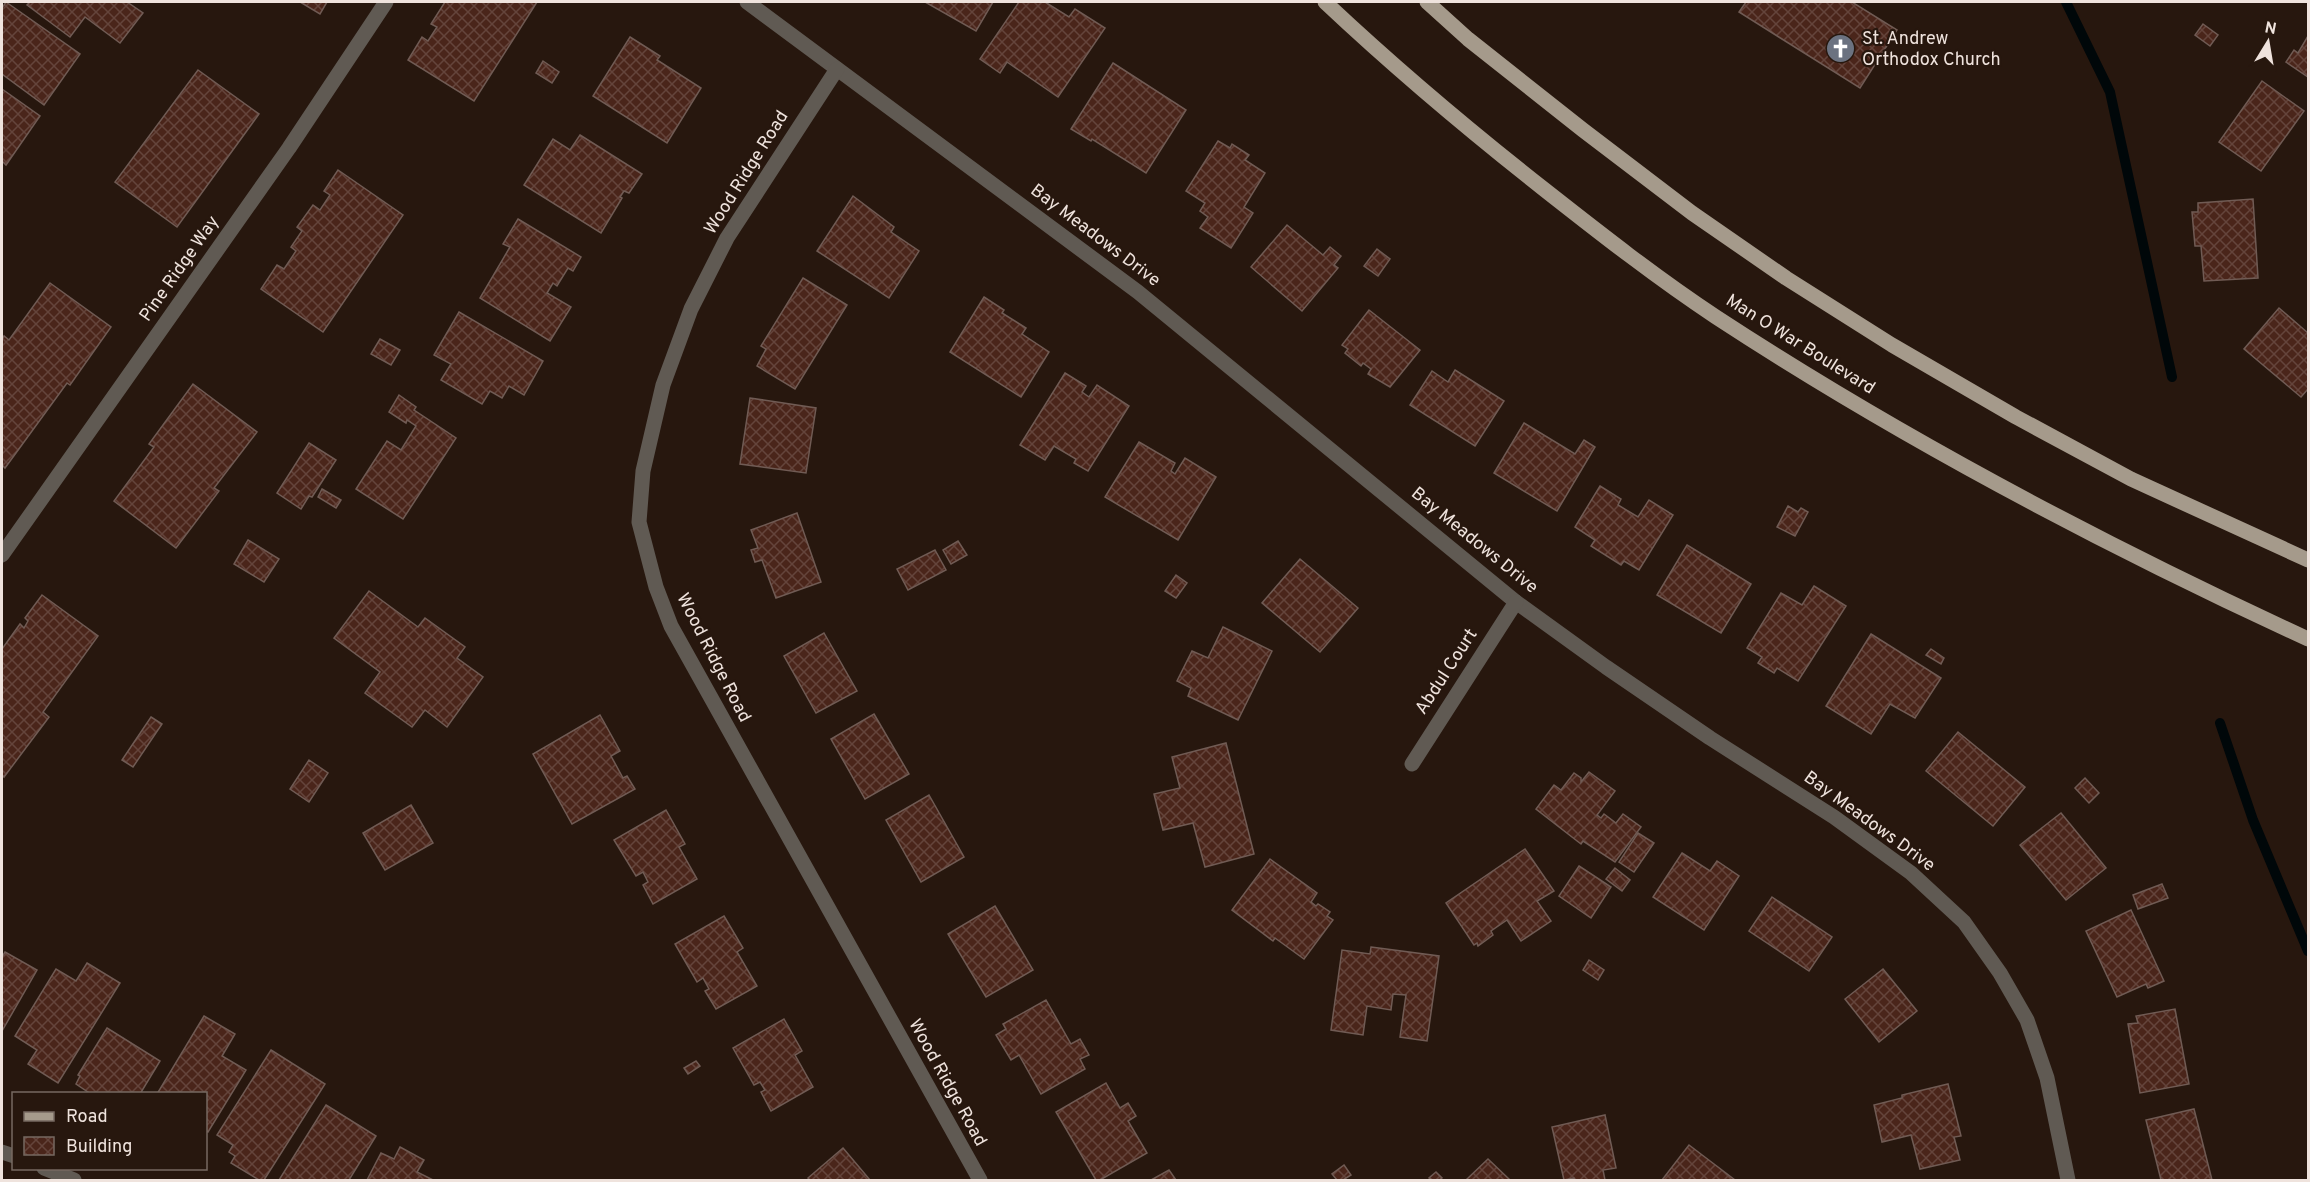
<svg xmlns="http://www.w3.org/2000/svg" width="2310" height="1182" viewBox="0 0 2310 1182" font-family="Overpass,sans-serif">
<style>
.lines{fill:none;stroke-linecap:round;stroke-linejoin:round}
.stream{stroke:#000709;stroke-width:10}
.building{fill:url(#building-cross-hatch);stroke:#705b54;stroke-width:1.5}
.minor{stroke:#605a53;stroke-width:15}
.primary{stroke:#a59a8b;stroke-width:15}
.labels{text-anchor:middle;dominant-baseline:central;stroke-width:4.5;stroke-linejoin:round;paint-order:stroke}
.poi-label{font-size:18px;fill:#efe3dd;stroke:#27170e;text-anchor:start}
.street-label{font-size:18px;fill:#efe3dd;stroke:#27170e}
</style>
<defs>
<pattern id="building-cross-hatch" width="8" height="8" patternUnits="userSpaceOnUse" patternTransform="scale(1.5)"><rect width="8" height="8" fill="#4a251a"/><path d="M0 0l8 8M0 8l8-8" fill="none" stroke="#64443b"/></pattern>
</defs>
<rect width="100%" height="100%" fill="#27170e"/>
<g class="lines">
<!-- stream -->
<g class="stream">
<path d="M2066,2L2110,92L2172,377"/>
<path d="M2220,723L2253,820L2308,951"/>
</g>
</g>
<!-- building -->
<g class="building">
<path d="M6,2L80,54L44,105L2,74V8Z"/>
<path d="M30,2H127L143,13L120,43L85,17L70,37L27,5Z"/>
<path d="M300,2H327L320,14Z"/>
<path d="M445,2H537L474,101L408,60L422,37L428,41L437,27L431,24Z"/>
<path d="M925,2H993L976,31Z"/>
<path d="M1019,2H1045L1069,17L1075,9L1105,28L1058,97L1007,62L1000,73L980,59Z"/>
<path d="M1746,2H1852L1897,30L1860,88L1739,12Z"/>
<path d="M2203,24L2218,35L2210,46L2195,35Z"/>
<path d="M2308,36V77L2286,62L2294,50L2298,53Z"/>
<path d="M630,37L660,56L657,60L701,88L667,143L593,96Z"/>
<path d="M543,61L559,72L552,83L536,73Z"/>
<path d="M1113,63L1186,110L1146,173L1092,139L1091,141L1071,129Z"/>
<path d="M198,70L259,114L177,227L115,182Z"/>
<path d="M2262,81L2304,111L2261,171L2219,142Z"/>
<path d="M2,89L40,116L6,165L2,161Z"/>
<path d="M580,135L642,174L629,193L624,191L620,197L622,198L601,233L524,185L553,139L570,150Z"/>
<path d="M1218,141L1230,148L1232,144L1249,155L1245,160L1265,173L1244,207L1253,213L1231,248L1200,228L1208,217L1200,211L1205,203L1186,191Z"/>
<path d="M338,170L403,215L323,332L261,289L277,265L284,269L296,251L291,247L302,231L297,227L313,205L320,210L330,195L324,191Z"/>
<path d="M853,196L894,227L891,232L919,251L889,298L817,251Z"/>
<path d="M2253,199L2258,278L2204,281L2201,246H2195L2192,212H2198V203Z"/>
<path d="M518,219L581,257L573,271L568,268L557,286L553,283L547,293L571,307L550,341L480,298L510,247L503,244Z"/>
<path d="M1287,225L1323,255L1330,247L1341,256L1334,265L1338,268L1302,311L1251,267Z"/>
<path d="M1377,249L1390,259L1378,276L1364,266Z"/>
<path d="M803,278L847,305L795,389L757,366L766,349L761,346Z"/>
<path d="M50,283L111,327L70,385L67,383L5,468L2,465V340L4,336L9,340Z"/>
<path d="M984,297L1004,310L1002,313L1026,328L1022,334L1049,352L1021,397L950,352Z"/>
<path d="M2279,308L2308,333V389L2301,397L2244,349Z"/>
<path d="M1369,310L1420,350L1390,387L1368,374L1371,369L1363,363L1361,366L1345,353L1348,349L1342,345Z"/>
<path d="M459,312L543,361L524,395L509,386L502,398L490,391L482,404L441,380L451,364L434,355Z"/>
<path d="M380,339L400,350L391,365L371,354Z"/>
<path d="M1455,370L1504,401L1475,446L1410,405L1432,371L1448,382Z"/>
<path d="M1065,373L1086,386L1082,392L1089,397L1097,385L1129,406L1088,471L1074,463L1076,459L1054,446L1045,460L1020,445Z"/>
<path d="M193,384L257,432L214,488L219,491L176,548L114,501L154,447L149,444Z"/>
<path d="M399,395L416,407L414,410L456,438L403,519L356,489L387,441L401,450L416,426L407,420L406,423L389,412Z"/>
<path d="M750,398L816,408L806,473L740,464Z"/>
<path d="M1524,423L1575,454L1584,440L1595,447L1557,511L1494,473Z"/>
<path d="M1139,442L1175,463L1171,471L1175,474L1185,458L1216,477L1178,540L1105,497Z"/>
<path d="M309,443L336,460L312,497L309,496L301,509L277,493Z"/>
<path d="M1600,486L1621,499L1618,505L1638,517L1649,500L1673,515L1639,570L1624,561L1621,565L1591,546L1595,540L1575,527Z"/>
<path d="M322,489L341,500L336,508L318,497Z"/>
<path d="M1788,506L1798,512L1801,508L1808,512L1795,536L1777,527Z"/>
<path d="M797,513L821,582L776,598L762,560L755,562L751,550L758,548L751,530Z"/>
<path d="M248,540L279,559L264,582L234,564Z"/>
<path d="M958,541L967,555L951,564L943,550Z"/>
<path d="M1687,545L1751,584L1721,633L1657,595Z"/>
<path d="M935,550L946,570L908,590L897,569Z"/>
<path d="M1300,559L1358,608L1320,652L1262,603Z"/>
<path d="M1176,575L1187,583L1176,598L1165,591Z"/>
<path d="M1814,586L1846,606L1798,681L1777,668L1774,673L1758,663L1762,657L1747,648L1781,593L1802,605Z"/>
<path d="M369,591L418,627L425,618L465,647L457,658L483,677L447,727L425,710L412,727L365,693L380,672L334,638Z"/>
<path d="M42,595L98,636L43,712L49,717L4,777L2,775V649L20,624L24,628L28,621L25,618Z"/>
<path d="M1223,627L1272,651L1238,720L1188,696L1191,688L1177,681L1192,651L1208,658Z"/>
<path d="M824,633L857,691L816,713L784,656Z"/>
<path d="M1871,634L1941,678L1915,718L1890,704L1871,734L1826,706Z"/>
<path d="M1931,649L1944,658L1941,664L1926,655Z"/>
<path d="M874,714L909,774L865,799L831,739Z"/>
<path d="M600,715L620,751L611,756L623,778L627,776L635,789L572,824L533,754Z"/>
<path d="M151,717L162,724L133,767L122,760Z"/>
<path d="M1958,732L2025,787L1993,826L1926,771Z"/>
<path d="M1226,743L1254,854L1205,867L1193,823L1163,830L1154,794L1180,788L1172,757Z"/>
<path d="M309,760L328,773L309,802L290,789Z"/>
<path d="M1589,772L1615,791L1597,815L1601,818L1604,814L1616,823L1623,814L1641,827L1615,862L1583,841L1581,844L1536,809L1554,785L1561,790L1574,773L1581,778V782Z"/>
<path d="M2085,778L2099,793L2089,803L2075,788Z"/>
<path d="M929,795L964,857L921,882L886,820Z"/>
<path d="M411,805L433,843L385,870L363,833Z"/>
<path d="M666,810L685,844L679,847L697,879L653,904L643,885L648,882L643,872L636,876L614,840Z"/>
<path d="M2061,813L2106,868L2066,900L2020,845Z"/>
<path d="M1638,833L1654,843L1634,872L1619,862Z"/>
<path d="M1525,849L1554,891L1537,901L1551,921L1521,941L1507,920L1491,931L1493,935L1478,946L1477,943L1474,945L1446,903Z"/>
<path d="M1682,853L1710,871L1717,861L1739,876L1704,930L1653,897Z"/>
<path d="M1270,859L1317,893L1311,902L1316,906L1318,904L1330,912L1327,916L1333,920L1304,959L1275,938L1273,941L1232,910Z"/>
<path d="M1579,866L1611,887L1591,918L1559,896Z"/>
<path d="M1615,868L1630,880L1622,891L1606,879Z"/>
<path d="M2162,884L2168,898L2138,909L2133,895Z"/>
<path d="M1772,897L1832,937L1809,971L1749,931Z"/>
<path d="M995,906L1033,970L986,997L948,934Z"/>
<path d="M2131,910L2164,981L2148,988L2146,984L2117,997L2086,931Z"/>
<path d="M724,916L743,948L737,952L757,986L716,1009L705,991L709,989L703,978L697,982L675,944Z"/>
<path d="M1371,947L1439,956L1427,1041L1400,1037L1406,995L1393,994L1391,1010L1367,1006L1363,1035L1331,1030L1342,950L1370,954Z"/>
<path d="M5,952L37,970L2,1031V957Z"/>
<path d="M1589,960L1604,970L1598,980L1583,970Z"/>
<path d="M87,963L120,983L58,1083L28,1064L37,1050L15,1036L56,969L76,981Z"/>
<path d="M1883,969L1917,1011L1879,1042L1845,999Z"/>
<path d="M1046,1000L1071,1044L1080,1039L1089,1055L1080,1059L1085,1069L1041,1094L1019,1055L1011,1060L996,1035L1006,1029L1003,1024Z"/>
<path d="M2175,1009L2189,1084L2140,1093L2128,1024L2138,1023L2136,1016Z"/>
<path d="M204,1016L235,1034L222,1056L246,1070L208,1132L206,1131V1094H157Z"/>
<path d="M784,1019L802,1051L795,1055L813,1087L771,1111L761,1092L765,1090L760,1082L754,1085L733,1048Z"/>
<path d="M107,1028L160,1061L140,1094H91L76,1084L80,1076L78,1075Z"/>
<path d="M271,1050L325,1084L264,1180H259L231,1163L235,1156L229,1152L233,1145L217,1135Z"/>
<path d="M696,1061L700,1066L688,1074L684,1068Z"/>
<path d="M1106,1083L1120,1108L1128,1103L1136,1116L1128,1121L1147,1153L1100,1180H1096L1056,1112Z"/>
<path d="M1948,1084L1961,1136L1954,1137L1960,1160L1920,1169L1911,1135L1882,1142L1874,1105L1902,1098V1095Z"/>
<path d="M326,1105L376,1136L349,1180H279Z"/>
<path d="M2194,1109L2212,1180H2161L2146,1120Z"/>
<path d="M1605,1115L1616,1168L1603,1170L1605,1180H1575L1574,1178L1564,1180L1552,1127Z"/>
<path d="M1689,1145L1735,1180H1662Z"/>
<path d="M400,1147L424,1160L417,1172L433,1180H367L381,1153L394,1159Z"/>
<path d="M843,1148L870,1180H810L808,1178Z"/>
<path d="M1488,1159L1510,1180H1466Z"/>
<path d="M1344,1165L1351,1175L1343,1180H1337L1332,1174Z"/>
<path d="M1169,1170L1176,1180H1151Z"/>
<path d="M1436,1172L1442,1178L1439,1180H1432L1429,1178Z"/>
</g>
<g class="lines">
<!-- minor -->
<g class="minor">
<path d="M747,2L1138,292L1516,602L1606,667L1710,738L1834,817L1911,873L1964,922L2000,973L2027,1020L2047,1078L2068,1180"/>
<path d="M837,69L727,238L691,309L663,385L643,471L639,522L656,587L671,626L980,1180"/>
<path d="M2,555L289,148L386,2"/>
<path d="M1412,764L1516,602"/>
<path d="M2,1152L14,1156"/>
<path d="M44,1168L74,1180"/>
</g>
<!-- primary -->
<g class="primary">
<path d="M1325,2C1394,67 1470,131 1545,190C1601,234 1657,278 1716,317C1904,440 2104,545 2308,639"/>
<path d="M1427,2L1468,39L1583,130L1692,213L1786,278L1892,345L2016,417L2131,479L2308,560"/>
</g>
</g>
<!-- icons -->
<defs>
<symbol id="church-disc" viewBox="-11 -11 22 22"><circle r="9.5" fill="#6b7280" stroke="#27170e"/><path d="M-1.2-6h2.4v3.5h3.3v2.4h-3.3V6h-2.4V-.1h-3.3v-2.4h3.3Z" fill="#fff"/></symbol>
</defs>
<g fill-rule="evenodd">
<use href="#church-disc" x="1824" y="32" width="33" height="33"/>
</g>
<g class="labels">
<!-- poi labels -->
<g class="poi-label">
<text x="1862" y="39">St. Andrew<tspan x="1862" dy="21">Orthodox Church</tspan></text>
</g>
<!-- street labels -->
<g class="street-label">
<text transform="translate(747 173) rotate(-58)">Wood Ridge Road</text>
<text transform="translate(1095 236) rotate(37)">Bay Meadows Drive</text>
<text transform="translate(180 269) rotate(-55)">Pine Ridge Way</text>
<text transform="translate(1800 345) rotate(32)">Man O War Boulevard</text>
<text transform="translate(1474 541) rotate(39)">Bay Meadows Drive</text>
<text transform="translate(713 658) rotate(63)">Wood Ridge Road</text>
<text transform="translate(1447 672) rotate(-57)">Abdul Court</text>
<text transform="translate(1869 822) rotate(36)">Bay Meadows Drive</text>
<text transform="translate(947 1083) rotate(61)">Wood Ridge Road</text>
</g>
</g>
<!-- border -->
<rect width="2310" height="1182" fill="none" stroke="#efe3dd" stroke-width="6"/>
<!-- legend -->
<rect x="12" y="1092" width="195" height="78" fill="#27170e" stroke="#776961" stroke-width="1.5"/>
<rect x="24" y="1112" width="30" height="9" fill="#a59a8b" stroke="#776961" stroke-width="1.5"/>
<text x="66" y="1122" font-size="18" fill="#efe3dd">Road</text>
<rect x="24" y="1137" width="30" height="18" fill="url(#building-cross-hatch)" stroke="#776961" stroke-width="1.5"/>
<text x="66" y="1152" font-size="18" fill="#efe3dd">Building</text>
<!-- north arrow -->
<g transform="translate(2268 42) rotate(11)" stroke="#27170e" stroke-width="4.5" paint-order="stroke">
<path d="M0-4.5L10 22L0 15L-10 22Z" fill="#efe3dd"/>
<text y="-9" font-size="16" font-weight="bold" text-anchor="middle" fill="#efe3dd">N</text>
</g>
</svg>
